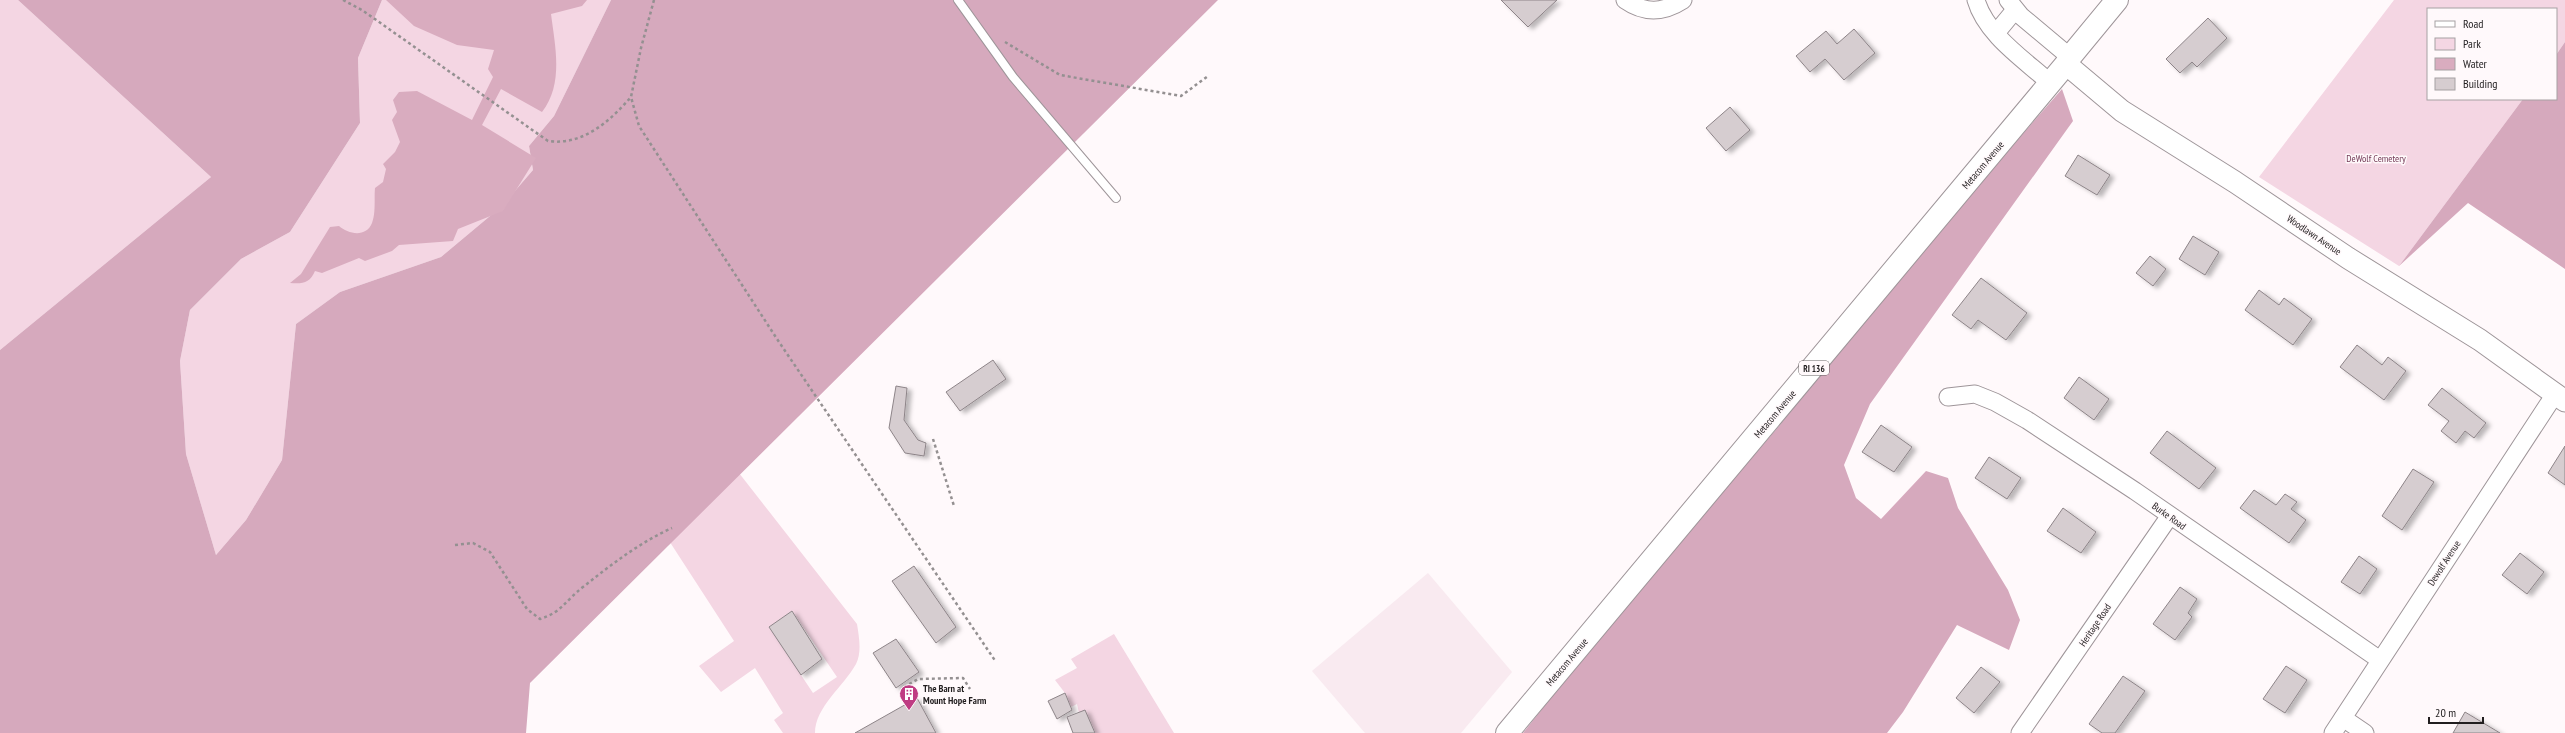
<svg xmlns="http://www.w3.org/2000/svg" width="2565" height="733" viewBox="0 0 2565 733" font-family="'PT Sans Narrow',sans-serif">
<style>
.built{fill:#f9eaf0}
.green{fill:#f4d6e3;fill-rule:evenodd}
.forest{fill:#d6a9bd}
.water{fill:#d9acbf}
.building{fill:#d6cdd0;stroke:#8d8488;filter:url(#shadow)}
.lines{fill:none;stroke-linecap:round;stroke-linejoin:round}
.service-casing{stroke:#9e9599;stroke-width:10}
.minor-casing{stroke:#9e9599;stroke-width:19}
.tertiary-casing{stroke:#9e9599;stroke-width:23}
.primary-casing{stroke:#9e9599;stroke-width:24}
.path{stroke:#949091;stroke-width:2.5;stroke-dasharray:3 3;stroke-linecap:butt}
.service{stroke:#fff;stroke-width:8}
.minor{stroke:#fff;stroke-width:17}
.tertiary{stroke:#fff;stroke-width:21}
.primary{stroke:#fff;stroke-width:22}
.labels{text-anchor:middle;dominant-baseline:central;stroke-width:3;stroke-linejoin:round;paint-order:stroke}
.shield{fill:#fff9fb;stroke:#646061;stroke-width:1}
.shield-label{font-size:9px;font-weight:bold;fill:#211e1f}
.park-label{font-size:10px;fill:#733a56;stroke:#fff9fb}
.street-label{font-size:10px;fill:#211e1f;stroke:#fff9fb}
.poi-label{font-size:10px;font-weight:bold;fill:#211e1f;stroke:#fff9fb;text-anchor:start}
</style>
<defs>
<filter id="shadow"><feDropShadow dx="4.5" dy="2.5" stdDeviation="2" flood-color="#0004"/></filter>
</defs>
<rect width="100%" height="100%" fill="#fff9fb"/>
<!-- built -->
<path class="built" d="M1428,573L1512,672L1461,733H1365L1312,671Z"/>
<!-- green -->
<g class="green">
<path d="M0,0H18L211,177L0,350Z"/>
<path d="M382,0H611L554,116L529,146L533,170L502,206L441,257L340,292L296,324L282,460L246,520L216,555L186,454L180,361L190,310L241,259L290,232L360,123L358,58Z"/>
<path d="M2394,0H2565V42L2556,55V9H2428V99H2523L2399,266L2259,177Z"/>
<path d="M739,473L857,624C859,637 862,652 856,664C844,686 815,707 815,733H783L774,720L783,713L755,668L721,692L699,666L734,641L664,533ZM792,611L837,677L813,693L769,627Z"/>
<path d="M1114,634L1174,733H1095L1079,713L1077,704L1071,707L1065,693L1055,680L1077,668L1071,659Z"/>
</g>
<!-- forest -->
<g class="forest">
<path d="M18,0H382L358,58L360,123L290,232L241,259L190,310L180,361L186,454L216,555L246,520L282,460L296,324L340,292L441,257L502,206L533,170L529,146L554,116L611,0H1218L530,683L526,733H0V350L211,177Z"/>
<path d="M2565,42V269L2468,203L2399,266L2523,99H2556V55Z"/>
<path d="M2062,89L2073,121L1870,404L1844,465L1856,498L1881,519L1926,471L1948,478L1958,508L2008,590L2020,620L2009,650L1957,625L1903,712L1887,733H1523L1607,627L1779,426L1904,269Z"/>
</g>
<!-- water -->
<path class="water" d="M386,0H587L582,6L551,14C555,46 564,84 542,112L501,89L482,125L536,158L503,211L458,229L453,241L399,245L392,251L365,261L359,258L322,273L315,271C310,283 303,284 290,283L301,274L330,227L339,226C348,234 366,238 372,223C376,213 374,198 375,188L383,182L386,169L383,164L395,152L400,142L392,120L397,112L393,100L399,92L417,91L472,120L493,77L488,69L494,50L457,45L414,26Z"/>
<!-- building -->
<g class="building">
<path d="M1501,0H1557L1528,27Z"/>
<path d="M2208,18L2227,38L2197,67L2192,62L2180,73L2166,59Z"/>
<path d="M1854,29L1875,53L1844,80L1825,59L1810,72L1796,56L1826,31L1837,44Z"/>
<path d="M1730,107L1750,130L1726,151L1706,128Z"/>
<path d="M2078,155L2110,175L2097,195L2065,176Z"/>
<path d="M2193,236L2219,252L2205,275L2179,259Z"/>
<path d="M2150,256L2166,269L2153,286L2136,273Z"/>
<path d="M1981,278L2027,313L2006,340L1978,320L1971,329L1952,315Z"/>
<path d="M2259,290L2279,305L2284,298L2312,319L2293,345L2245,310Z"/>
<path d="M2357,345L2382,365L2388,357L2406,371L2384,400L2340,367Z"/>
<path d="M993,360L1006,379L960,411L946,392Z"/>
<path d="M2079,377L2109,399L2094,420L2064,398Z"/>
<path d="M896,386L907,388L904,420L918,440L926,443L924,456L905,453L889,428Z"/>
<path d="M2442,388L2486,423L2474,438L2465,431L2456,443L2441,431L2449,421L2428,405Z"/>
<path d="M1881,425L1912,447L1894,472L1862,452Z"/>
<path d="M2167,431L2216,468L2199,489L2150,453Z"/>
<path d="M2565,446V485L2548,473Z"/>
<path d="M1989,457L2021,478L2007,499L1975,478Z"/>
<path d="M2413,469L2434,482L2402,530L2382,516Z"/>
<path d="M2254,490L2276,505L2285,494L2297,502L2291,509L2306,520L2289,543L2240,508Z"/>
<path d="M2063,508L2096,532L2081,553L2047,531Z"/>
<path d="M2520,553L2544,572L2527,594L2502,575Z"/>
<path d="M2359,556L2377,569L2360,594L2341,582Z"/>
<path d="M914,566L956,627L936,643L892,581Z"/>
<path d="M2180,587L2197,599L2188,613L2192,617L2175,640L2153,624Z"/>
<path d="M792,611L822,659L801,675L769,627Z"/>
<path d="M896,639L919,672L896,688L873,653Z"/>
<path d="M2286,666L2307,680L2285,713L2263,699Z"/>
<path d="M1981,667L2000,682L1974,713L1956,698Z"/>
<path d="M2123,676L2145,691L2115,733H2102L2089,724Z"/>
<path d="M1065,693L1072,710L1057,719L1048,701Z"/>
<path d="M917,698L936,733H855Z"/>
<path d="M1085,710L1095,733H1073L1067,717Z"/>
<path d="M2465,712L2500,733H2453Z"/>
</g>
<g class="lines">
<defs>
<path id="service" d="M958,0L1013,77L1116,198"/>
<g id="minor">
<path d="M1625,0C1645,14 1663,13 1683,0"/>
<path d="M1976,0C1986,35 2025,60 2050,83"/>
<path d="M2008,0L2021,16L2070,57"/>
<path d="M1996,33L2015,10"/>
<path d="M1948,397L1975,394L1995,402L2027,420L2135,491L2380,660"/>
<path d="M2343,718L2365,733"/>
<path d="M2020,733L2169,517"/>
<path d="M2333,733L2555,394"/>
</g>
<path id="tertiary" d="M2066,64L2122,111L2235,182L2348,258L2480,340L2565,401"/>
<path id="primary" d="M1507,733L2066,64L2070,57L2117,0"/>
</defs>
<!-- service casing -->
<use href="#service" class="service-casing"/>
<!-- minor casing -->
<use href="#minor" class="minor-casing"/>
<!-- tertiary casing -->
<use href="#tertiary" class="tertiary-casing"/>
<!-- primary casing -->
<use href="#primary" class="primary-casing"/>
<!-- path -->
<g class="path">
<path d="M343,0L362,10L548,141C583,146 610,121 631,97"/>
<path d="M654,0L641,48L631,97L639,126L777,339L996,662"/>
<path d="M1005,42L1060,75L1181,96L1208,76"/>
<path d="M933,439L954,506"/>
<path d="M455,545L473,543L490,552L527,609L540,619C562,612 565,601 583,587C612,564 639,543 672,528"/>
<path d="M904,687L918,679L963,678L970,689"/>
</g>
<!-- service -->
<use href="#service" class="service"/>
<!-- minor -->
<use href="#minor" class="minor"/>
<!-- tertiary -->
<use href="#tertiary" class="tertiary"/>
<!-- primary -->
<use href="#primary" class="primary"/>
</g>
<!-- icons -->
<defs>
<symbol id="building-pin" viewBox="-11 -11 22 30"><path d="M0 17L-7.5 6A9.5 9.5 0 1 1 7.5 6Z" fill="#bf3c83" stroke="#fff9fb"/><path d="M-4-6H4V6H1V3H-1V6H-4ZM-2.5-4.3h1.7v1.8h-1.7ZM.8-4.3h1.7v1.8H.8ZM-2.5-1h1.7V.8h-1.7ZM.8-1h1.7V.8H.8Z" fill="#fff"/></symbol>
</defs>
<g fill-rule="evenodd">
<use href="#building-pin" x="898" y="683" width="22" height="30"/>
</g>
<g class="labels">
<!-- shield labels -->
<rect class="shield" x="1799" y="361" width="30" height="14" rx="3"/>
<g class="shield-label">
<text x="1814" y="368">RI 136</text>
</g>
<!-- park labels -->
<g class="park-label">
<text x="2376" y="158">DeWolf Cemetery</text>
</g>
<!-- street labels -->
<g class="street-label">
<text transform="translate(1983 165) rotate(-50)">Metacom Avenue</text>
<text transform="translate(2314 235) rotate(34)">Woodlawn Avenue</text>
<text transform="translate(1775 414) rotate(-50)">Metacom Avenue</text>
<text transform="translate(2169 516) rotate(36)">Burke Road</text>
<text transform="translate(2444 563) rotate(-57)">Dewolf Avenue</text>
<text transform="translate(2095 625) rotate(-56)">Heritage Road</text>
<text transform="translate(1567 662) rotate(-50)">Metacom Avenue</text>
</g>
<!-- poi labels -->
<g class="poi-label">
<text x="923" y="688">The Barn at<tspan x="923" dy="12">Mount Hope Farm</tspan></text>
</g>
</g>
<!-- legend -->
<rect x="2427" y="8" width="130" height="92" fill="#fff9fb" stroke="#a6a1a3"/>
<rect x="2435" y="21" width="20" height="6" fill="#ffffff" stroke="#a6a1a3"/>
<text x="2463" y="28" font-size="12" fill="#211e1f">Road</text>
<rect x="2435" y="38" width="20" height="12" fill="#f4d6e3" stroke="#a6a1a3"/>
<text x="2463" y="48" font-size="12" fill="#211e1f">Park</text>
<rect x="2435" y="58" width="20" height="12" fill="#d9acbf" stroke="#a6a1a3"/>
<text x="2463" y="68" font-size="12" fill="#211e1f">Water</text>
<rect x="2435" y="78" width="20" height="12" fill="#d6cdd0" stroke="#a6a1a3"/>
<text x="2463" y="88" font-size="12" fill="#211e1f">Building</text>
<!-- scale -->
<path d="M2429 717v6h54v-6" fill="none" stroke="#211e1f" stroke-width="2"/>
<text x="2435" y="717" font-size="12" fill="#211e1f" stroke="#fff9fb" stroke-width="3" paint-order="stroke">20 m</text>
</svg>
